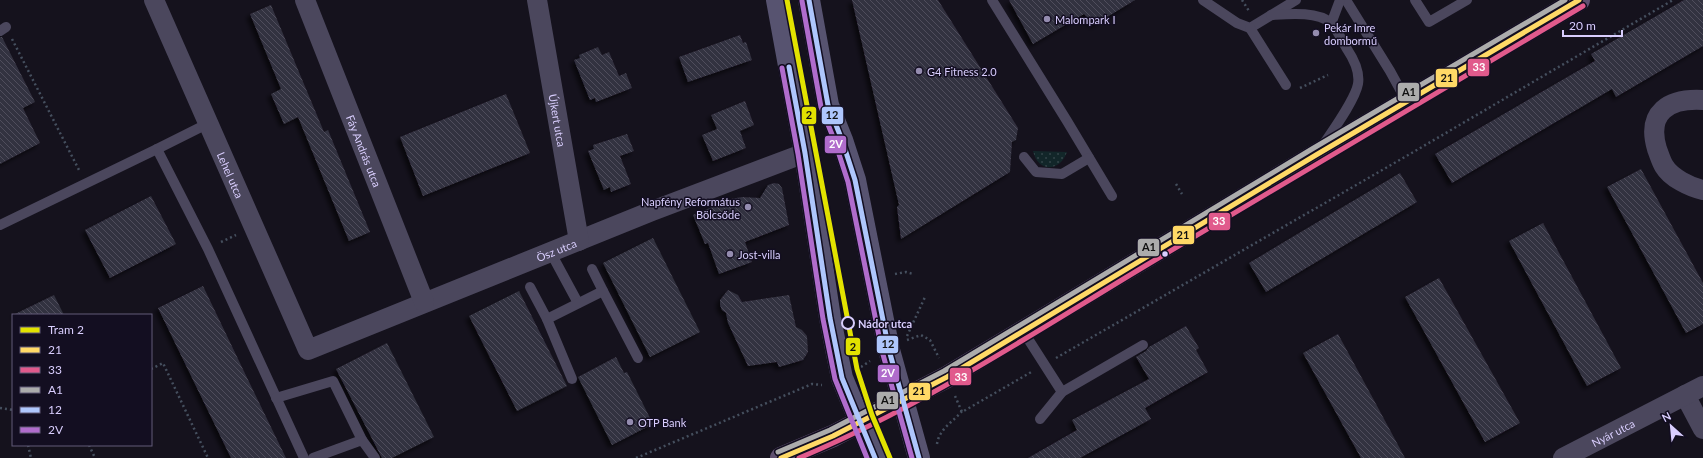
<svg xmlns="http://www.w3.org/2000/svg" width="1703" height="458" viewBox="0 0 1703 458" font-family="Lato,sans-serif">
<style>
.grass{fill:url(#grass-dots)}
.building{fill:url(#building-back-hatch);filter:url(#shadow)}
.lines{fill:none;stroke-linecap:round;stroke-linejoin:round}
.path{stroke:#454f5e;stroke-width:2.5;stroke-dasharray:2 3;stroke-linecap:butt}
.lane{stroke:#4b475d;stroke-width:10}
.street{stroke:#4b475d;stroke-width:20}
.secondary{stroke:#575370;stroke-width:22}
.primary{stroke:#5f506f;stroke-width:22}
.bus-1-casing{stroke:#130e21;stroke-width:8}
.bus-2-casing{stroke:#130e21;stroke-width:8}
.bus-3-casing{stroke:#130e21;stroke-width:8}
.bus-4-casing{stroke:#130e21;stroke-width:8}
.bus-5-casing{stroke:#130e21;stroke-width:8}
.bus-1{stroke:#ffd966;stroke-width:5}
.bus-2{stroke:#e15a8c;stroke-width:5}
.bus-3{stroke:#acacac;stroke-width:5}
.bus-4{stroke:#aec6fc;stroke-width:5}
.bus-5{stroke:#b06ccc;stroke-width:5}
.tram-1-casing{stroke:#130e21;stroke-width:8}
.tram-1{stroke:#e2e200;stroke-width:5}
.poi-dot{fill:#948caf;stroke:#130e21;stroke-width:1.5}
.bus-dot{fill:#d9cefe;stroke:#130e21;stroke-width:1.5}
.stop-dot{fill:#130e21;stroke:#d9cefe;stroke-width:2}
.labels{text-anchor:middle;dominant-baseline:central;stroke-width:3;stroke-linejoin:round;paint-order:stroke}
.poi-label{font-size:11px;fill:#d9cefe;stroke:#130e21;text-anchor:start}
.street-label{font-size:11px;fill:#d9cefe;stroke:#130e21}
.stop-label{font-size:11px;font-weight:bold;fill:#d9cefe;stroke:#130e21;text-anchor:start}
.line-badge{stroke:#130e21;stroke-width:1.5}
.badge-label{font-size:11px;text-anchor:middle;font-weight:bold;fill:#fff}
.pale-badge-label{font-size:11px;text-anchor:middle;font-weight:bold;fill:#111}
</style>
<defs>
<pattern id="grass-dots" width="8" height="8" patternUnits="userSpaceOnUse"><rect width="8" height="8" fill="#122629"/><path d="M2 2h.1M6 6h.1" fill="none" stroke="#344449" stroke-width="1.8" stroke-linecap="round"/></pattern>
<pattern id="building-back-hatch" width="6" height="6" patternUnits="userSpaceOnUse"><rect width="6" height="6" fill="#33303f"/><path d="M-1 5l2 2M0 0l6 6M5-1l2 2" fill="none" stroke="#504d5c"/></pattern>
<filter id="shadow"><feDropShadow dx="-3.5" dy="3.5" stdDeviation="2" flood-color="#0009"/></filter>
</defs>
<rect width="100%" height="100%" fill="#15121d"/>
<!-- grass -->
<path class="grass" d="M1033,151L1067,152C1060,172 1038,173 1033,151Z"/>
<!-- building -->
<g class="building">
<path d="M852,0H938L1018,128L1016,140L1012,142L1010,172L901,239L897,207L899,205Z"/>
<path d="M1009,0H1135L1094,25L1084,14L1033,44Z"/>
<path d="M1684,0H1703V46L1616,97L1612,89L1452,183L1435,154L1595,61L1591,54Z"/>
<path d="M271,5L324,132L328,130L370,232L349,241L298,117L284,124L271,94L281,89L250,14Z"/>
<path d="M740,35L743,43L746,42L752,60L688,82L679,57Z"/>
<path d="M0,37H2L35,102L23,108L40,143L0,164Z"/>
<path d="M598,47L602,55L609,52L619,76L626,73L632,88L596,102L595,98L590,100L574,60L580,58L579,55Z"/>
<path d="M506,94L530,153L423,196L400,137Z"/>
<path d="M745,101L754,125L740,131L746,148L713,161L702,135L717,129L711,115Z"/>
<path d="M627,134L634,151L620,156L631,184L611,192L610,187L604,190L588,151L594,149L593,145Z"/>
<path d="M1641,169L1703,283V324L1686,333L1607,187Z"/>
<path d="M1400,173L1417,202L1266,292L1249,263Z"/>
<path d="M774,183L779,184L782,188L789,225L745,242L752,262L719,274L708,243L705,244L693,215L731,199L742,197L760,198L768,185Z"/>
<path d="M151,196L176,244L110,278L85,230Z"/>
<path d="M1543,223L1621,368L1587,386L1509,241Z"/>
<path d="M653,238L700,332L650,357L603,263Z"/>
<path d="M1439,278L1520,423L1485,442L1405,297Z"/>
<path d="M203,286L252,388L286,458H231L158,308Z"/>
<path d="M728,290L738,295L742,302L789,295L796,327L802,330L807,336L808,352L803,360L779,367L777,362L748,366L728,323L726,313L722,310L720,305V300Z"/>
<path d="M519,291L567,386L517,411L469,316Z"/>
<path d="M54,295L64,315H13Z"/>
<path d="M1186,326L1199,348L1196,350L1208,372L1145,408L1151,419L1080,458H1028L1077,430L1072,420L1149,379L1136,357L1146,351L1149,347Z"/>
<path d="M1338,334L1376,404L1405,458H1361L1303,353Z"/>
<path d="M387,343L434,437L392,458H382L336,369Z"/>
<path d="M616,357L624,373L627,372L653,424L612,445L578,377Z"/>
</g>
<g class="lines">
<!-- path -->
<g class="path">
<path d="M1242,0L1249,11"/>
<path d="M12,39L79,170"/>
<path d="M1300,88L1328,75"/>
<path d="M1176,184L1182,194"/>
<path d="M221,242L236,235"/>
<path d="M895,274L906,272L913,274"/>
<path d="M907,336L925,297"/>
<path d="M907,340L921,335L930,340L939,358"/>
<path d="M1056,358L1410,154L1673,0"/>
<path d="M861,367L870,361"/>
<path d="M151,369L163,363L208,458"/>
<path d="M955,396L962,412L1033,371"/>
<path d="M0,408L13,410"/>
<path d="M937,444C939,429 953,422 962,411"/>
<path d="M28,445L31,458"/>
<path d="M89,445L95,458"/>
<path d="M636,458L812,384L822,385"/>
</g>
<!-- lane -->
<g class="lane">
<path d="M992,0L1067,121L1112,196"/>
<path d="M1203,0L1237,23L1250,28L1296,0"/>
<path d="M1346,0L1390,71L1407,102"/>
<path d="M1415,0L1429,22L1467,0"/>
<path d="M1271,15C1288,14 1317,11 1331,23C1337,29 1342,41 1347,49C1353,58 1360,72 1358,84C1355,100 1333,130 1323,145"/>
<path d="M1331,24L1340,0"/>
<path d="M1250,28L1286,85"/>
<path d="M0,31L6,27"/>
<path d="M157,149L209,123"/>
<path d="M1024,157L1036,172L1062,174L1089,158"/>
<path d="M0,225L157,149L208,249L304,458"/>
<path d="M551,253L578,303"/>
<path d="M592,269L603,291"/>
<path d="M530,287L547,319"/>
<path d="M1023,331L1062,392"/>
<path d="M572,379L547,319L603,291L638,358"/>
<path d="M276,398L333,381L362,440"/>
<path d="M1040,419L1062,392L1143,345"/>
<path d="M313,458L362,440L375,458"/>
</g>
<!-- street -->
<g class="street">
<path id="s1" d="M154,0L308,350L652,211L805,153"/>
<path id="s2" d="M305,0L424,302"/>
<path id="s3" d="M537,0L579,241"/>
<path d="M1703,100C1669,98 1646,112 1657,149C1659,154 1661,161 1664,166C1671,178 1690,187 1703,190"/>
<path d="M1685,395L1703,429"/>
<path id="s4" d="M1563,458L1703,386"/>
</g>
<!-- secondary -->
<g class="secondary">
<path d="M777,0L805,153L830,318L837,354L842,378L875,458"/>
<path d="M809,0L828,105L842,140L855,180L889,350L919,458"/>
</g>
<!-- primary -->
<path class="primary" d="M781,458L833,436L947,377L1316,155L1579,0"/>
<defs>
<path id="bus-1" d="M781,458L833,436L947,377L1316,155L1579,0"/>
<path id="bus-2" d="M799,458C921,407 1032,334 1145,266C1290,179 1436,92 1583,6"/>
<path id="bus-3" d="M778,452L830,430L944,371L1312,149L1565,0"/>
<g id="bus-4">
<path d="M809,0L828,105L842,140L855,180L889,350L919,458"/>
<path d="M789,67L805,153L830,318L842,378L875,458"/>
</g>
<g id="bus-5">
<path d="M802,1L821,107L835,142L848,182L882,351L912,458"/>
<path d="M782,68L798,154L823,319L835,379L867,458"/>
</g>
</defs>
<!-- bus-1 casing -->
<use href="#bus-1" class="bus-1-casing"/>
<!-- bus-2 casing -->
<use href="#bus-2" class="bus-2-casing"/>
<!-- bus-3 casing -->
<use href="#bus-3" class="bus-3-casing"/>
<!-- bus-4 casing -->
<use href="#bus-4" class="bus-4-casing"/>
<!-- bus-5 casing -->
<use href="#bus-5" class="bus-5-casing"/>
<!-- bus-1 -->
<use href="#bus-1" class="bus-1"/>
<!-- bus-2 -->
<use href="#bus-2" class="bus-2"/>
<!-- bus-3 -->
<use href="#bus-3" class="bus-3"/>
<!-- bus-4 -->
<use href="#bus-4" class="bus-4"/>
<!-- bus-5 -->
<use href="#bus-5" class="bus-5"/>
<defs>
<path id="tram-1" d="M787,0L857,369L872,415L890,458"/>
</defs>
<!-- tram-1 casing -->
<use href="#tram-1" class="tram-1-casing"/>
<!-- tram-1 -->
<use href="#tram-1" class="tram-1"/>
</g>
<!-- markers -->
<g class="poi-dot">
<circle cx="1047" cy="19" r="4"/>
<circle cx="1316" cy="33" r="4"/>
<circle cx="919" cy="71" r="4"/>
<circle cx="748" cy="207" r="4"/>
<circle cx="730" cy="254" r="4"/>
<circle cx="630" cy="422" r="4"/>
</g>
<circle class="bus-dot" cx="1165" cy="254" r="3.5"/>
<circle class="stop-dot" cx="848" cy="323" r="6"/>
<g class="labels">
<!-- poi labels -->
<g class="poi-label">
<text x="1055" y="19">Malompark I</text>
<text x="1324" y="27">Pekár Imre<tspan x="1324" dy="13">dombormű</tspan></text>
<text x="927" y="71">G4 Fitness 2.0</text>
<text x="740" y="201" text-anchor="end">Napfény Református<tspan x="740" dy="13">Bölcsőde</tspan></text>
<text x="738" y="254">Jost-villa</text>
<text x="638" y="422">OTP Bank</text>
</g>
<!-- street labels -->
<g class="street-label">
<text stroke="none"><textPath href="#s3" startOffset="122">Újkert utca</textPath></text>
<text stroke="none"><textPath href="#s2" startOffset="162">Fáy András utca</textPath></text>
<text stroke="none"><textPath href="#s1" startOffset="191">Lehel utca</textPath></text>
<text stroke="none"><textPath href="#s1" startOffset="650">Ösz utca</textPath></text>
<text stroke="none"><textPath href="#s4" startOffset="56">Nyár utca</textPath></text>
</g>
<!-- stop labels -->
<g class="stop-label">
<text x="858" y="323">Nádor utca</text>
</g>
</g>
<g class="line-badge">
<rect x="1467" y="58" width="23" height="19" rx="4" fill="#e15a8c"/>
<rect x="1435" y="68" width="23" height="20" rx="4" fill="#ffd966"/>
<rect x="1397" y="82" width="23" height="20" rx="4" fill="#acacac"/>
<rect x="821" y="106" width="23" height="19" rx="4" fill="#aec6fc"/>
<rect x="801" y="106" width="16" height="19" rx="4" fill="#e2e200"/>
<rect x="824" y="135" width="23" height="19" rx="4" fill="#b06ccc"/>
<rect x="1208" y="212" width="23" height="19" rx="4" fill="#e15a8c"/>
<rect x="1172" y="225" width="23" height="20" rx="4" fill="#ffd966"/>
<rect x="1137" y="238" width="23" height="19" rx="4" fill="#acacac"/>
<rect x="876" y="335" width="23" height="19" rx="4" fill="#aec6fc"/>
<rect x="845" y="337" width="16" height="19" rx="4" fill="#e2e200"/>
<rect x="877" y="364" width="23" height="19" rx="4" fill="#b06ccc"/>
<rect x="949" y="367" width="23" height="19" rx="4" fill="#e15a8c"/>
<rect x="908" y="382" width="23" height="19" rx="4" fill="#ffd966"/>
<rect x="876" y="391" width="23" height="19" rx="4" fill="#acacac"/>
</g>
<g class="badge-label">
<text x="1479" y="71">33</text>
<text x="836" y="148">2V</text>
<text x="1219" y="225">33</text>
<text x="888" y="377">2V</text>
<text x="961" y="381">33</text>
</g>
<g class="pale-badge-label">
<text x="1447" y="82">21</text>
<text x="1409" y="96">A1</text>
<text x="832" y="119">12</text>
<text x="809" y="119">2</text>
<text x="1183" y="239">21</text>
<text x="1149" y="251">A1</text>
<text x="888" y="348">12</text>
<text x="853" y="351">2</text>
<text x="919" y="395">21</text>
<text x="888" y="404">A1</text>
</g>
<!-- legend -->
<rect x="12" y="314" width="140" height="132" fill="#130e21" stroke="#625b79"/>
<rect x="20" y="327" width="20" height="6" fill="#e2e200" stroke="#625b79"/>
<text x="48" y="334" font-size="12" fill="#d9cefe">Tram 2</text>
<rect x="20" y="347" width="20" height="6" fill="#ffd966" stroke="#625b79"/>
<text x="48" y="354" font-size="12" fill="#d9cefe">21</text>
<rect x="20" y="367" width="20" height="6" fill="#e15a8c" stroke="#625b79"/>
<text x="48" y="374" font-size="12" fill="#d9cefe">33</text>
<rect x="20" y="387" width="20" height="6" fill="#acacac" stroke="#625b79"/>
<text x="48" y="394" font-size="12" fill="#d9cefe">A1</text>
<rect x="20" y="407" width="20" height="6" fill="#aec6fc" stroke="#625b79"/>
<text x="48" y="414" font-size="12" fill="#d9cefe">12</text>
<rect x="20" y="427" width="20" height="6" fill="#b06ccc" stroke="#625b79"/>
<text x="48" y="434" font-size="12" fill="#d9cefe">2V</text>
<!-- north arrow -->
<g transform="translate(1671 426) rotate(333)" stroke="#130e21" stroke-width="3" paint-order="stroke">
<path d="M0-3L7 15L0 10L-7 15Z" fill="#d9cefe"/>
<text y="-6" font-size="11" font-weight="bold" text-anchor="middle" fill="#d9cefe">N</text>
</g>
<!-- scale -->
<path d="M1563 30v6h59v-6" fill="none" stroke="#d9cefe" stroke-width="2"/>
<text x="1569" y="30" font-size="12" fill="#d9cefe" stroke="#130e21" stroke-width="3" paint-order="stroke">20 m</text>
</svg>
